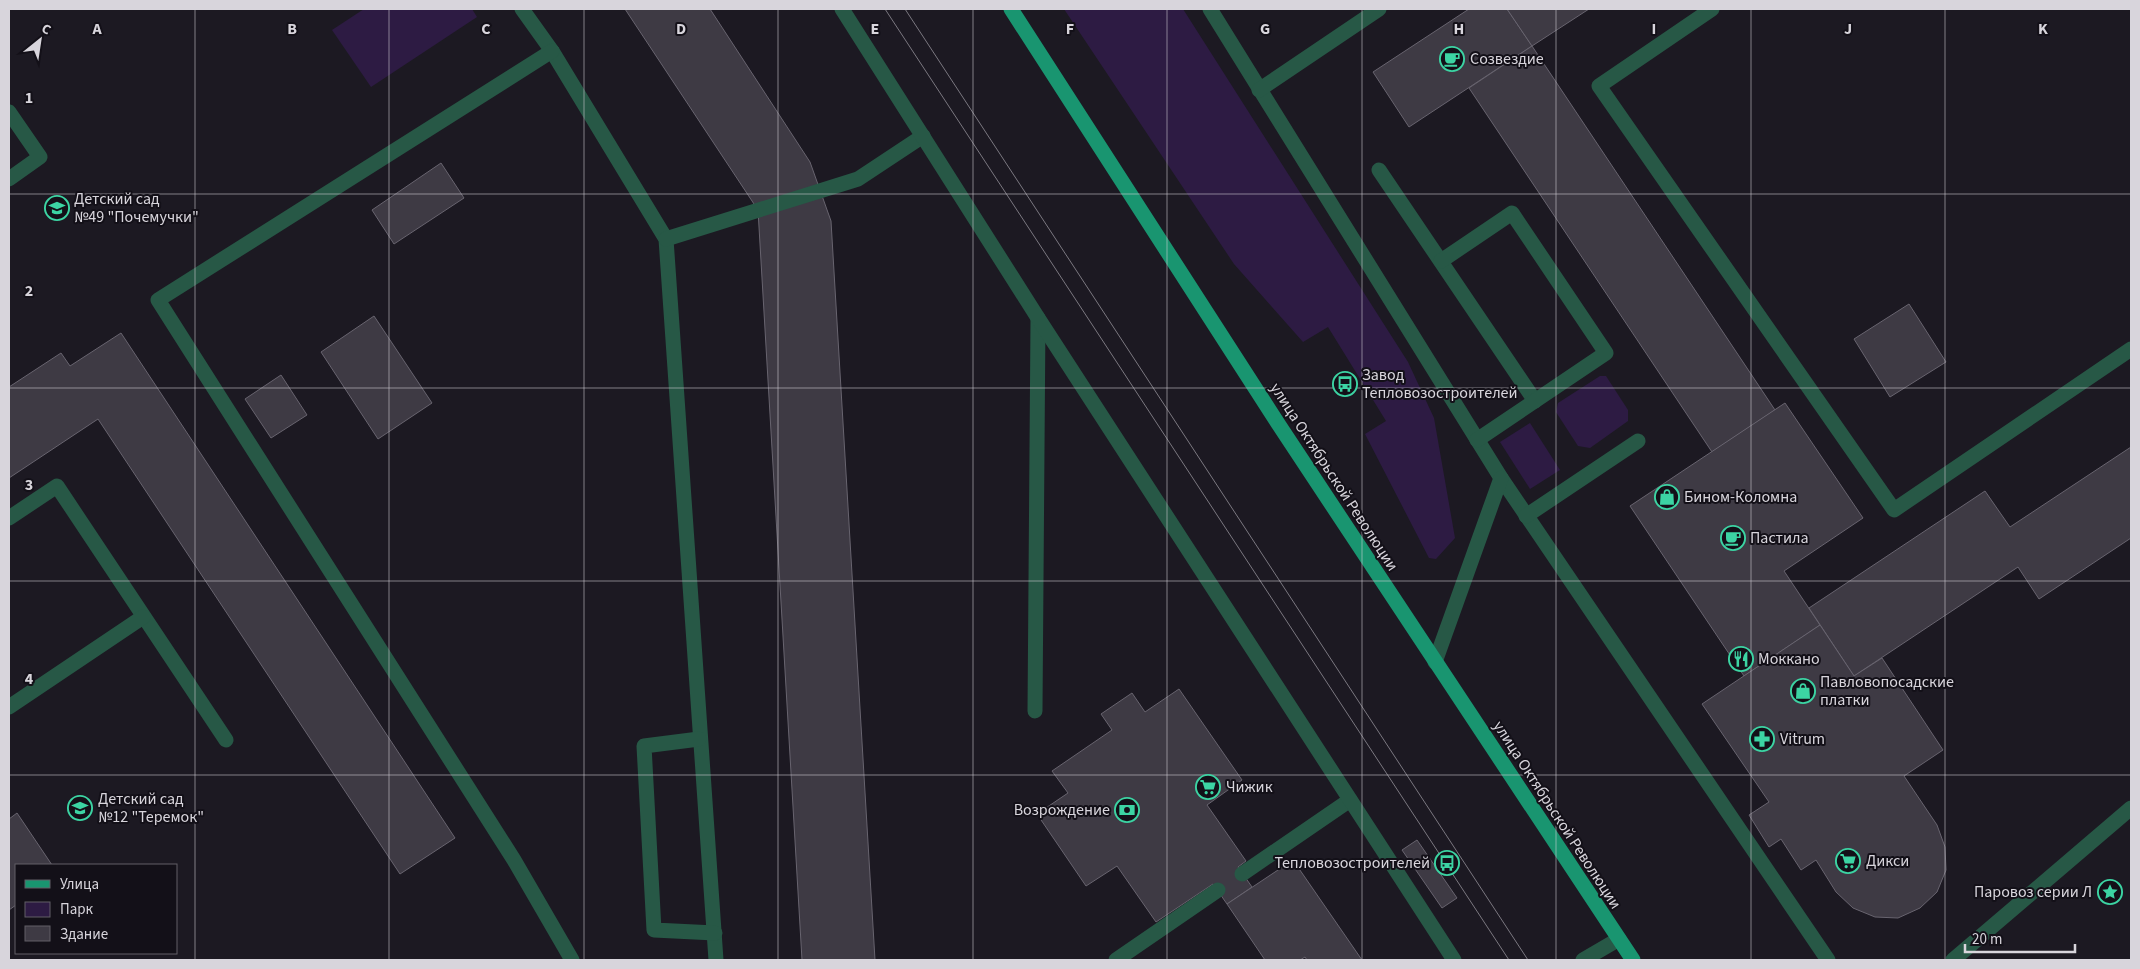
<svg xmlns="http://www.w3.org/2000/svg" width="2140" height="969" viewBox="0 0 2140 969" font-family="'Source Sans 3',sans-serif">
<style>
.green{fill:#2d1b43}
.building{fill:#3e3a44;stroke:#68646f}
.lines{fill:none;stroke-linecap:round;stroke-linejoin:round}
.lane{stroke:#275846;stroke-width:15}
.street{stroke:#275846;stroke-width:15}
.primary{stroke:#199570;stroke-width:15}
.tram{stroke:#7b7880;stroke-width:1}
.grid{fill:none;stroke:#d8d5dc;stroke-width:1;stroke-opacity:0.55}
.labels{text-anchor:middle;dominant-baseline:central;stroke-width:4;stroke-linejoin:round;paint-order:stroke}
.poi-label{font-size:16px;fill:#d8d5dc;stroke:#131018;text-anchor:start}
.street-label{font-size:16px;fill:#d8d5dc;stroke:#131018}
.grid-label{font-size:16px;text-anchor:middle;font-weight:bold;fill:#d8d5dc;stroke:#131018;stroke-width:4;stroke-linejoin:round;paint-order:stroke}
</style>
<rect width="100%" height="100%" fill="#1c1922"/>
<!-- green -->
<g class="green">
<path d="M364,9H472L477,17L371,87L332,30Z"/>
<path d="M1064,9H1183L1408,362L1434,418L1455,538L1436,559L1429,558L1365,434L1386,421L1328,327L1303,342L1234,264Z"/>
<path d="M1600,376H1606L1628,410V421L1590,448L1578,446L1556,412L1558,403Z"/>
<path d="M1530,423L1560,470L1530,489L1500,442Z"/>
</g>
<!-- building -->
<g class="building">
<path d="M625,9H710L810,162L831,221L875,960H802L758,210Z"/>
<path d="M1469,9H1507L1532,46L1409,127L1373,72Z"/>
<path d="M1507,9H1589L1532,46Z"/>
<path d="M1532,46L1775,410L1712,452L1469,88Z"/>
<path d="M441,163L464,198L394,244L372,210Z"/>
<path d="M1909,304L1946,362L1890,397L1854,339Z"/>
<path d="M374,316L432,403L378,439L321,352Z"/>
<path d="M121,333L455,838L400,874L98,419L9,478V387L61,353L70,366Z"/>
<path d="M281,375L307,415L271,438L245,399Z"/>
<path d="M1785,403L1863,518L1784,571L1820,625L1744,676L1630,506Z"/>
<path d="M2131,447V538L2039,599L2018,567L1854,676L1809,608L1985,491L2010,527Z"/>
<path d="M1820,625L1854,676L1882,658L1943,750L1904,776L1937,825L1945,847L1946,870L1937,892L1920,908L1898,918L1875,917L1853,908L1836,892L1816,860L1801,870L1781,839L1769,847L1749,815L1769,802L1702,704Z"/>
<path d="M1179,689L1242,780L1207,805L1246,861L1238,867L1252,887L1227,904L1213,884L1156,922L1117,866L1086,886L1037,814L1068,793L1052,771L1112,730L1101,714L1132,693L1145,712Z"/>
<path d="M17,813L52,865H16V905L9,910V819Z"/>
<path d="M1417,840L1457,898L1442,908L1402,850Z"/>
<path d="M1293,860L1362,960H1307L1305,957L1300,960H1265L1227,904Z"/>
</g>
<g class="lines">
<!-- lane -->
<g class="lane">
<path d="M522,9L552,51L666,239L716,960"/>
<path d="M1210,9L1501,478L1828,960"/>
<path d="M1712,9L1599,86L1894,510L2131,349"/>
<path d="M552,51L158,300L514,860L572,960"/>
<path d="M1259,90L1379,9"/>
<path d="M9,112L40,157L9,179"/>
<path d="M1379,170L1535,401"/>
<path d="M666,239L858,179L923,136"/>
<path d="M1441,261L1512,213L1606,353L1477,440"/>
<path d="M1526,516L1638,441"/>
<path d="M9,518L57,486L226,740"/>
<path d="M1435,662L1501,478"/>
<path d="M9,707L143,617"/>
<path d="M1035,711L1038,318"/>
<path d="M699,739L644,746L654,930L715,933"/>
<path d="M1242,874L1350,800"/>
<path d="M1116,960L1218,890"/>
</g>
<!-- street -->
<g class="street">
<path d="M842,9L1038,318L1454,960"/>
<path d="M1583,960L1619,939"/>
<path d="M1953,960L2131,808"/>
</g>
<!-- primary -->
<path class="primary" d="M1011,9L1279,425L1633,960"/>
<!-- tram -->
<g class="tram">
<path d="M885,9L1509,960"/>
<path d="M905,9L1528,960"/>
</g>
</g>
<!-- grid -->
<path class="grid" d="M195,9V960M389,9V960M584,9V960M778,9V960M973,9V960M1167,9V960M1362,9V960M1556,9V960M1751,9V960M1945,9V960M9,194H2131M9,388H2131M9,581H2131M9,775H2131"/>
<!-- icons -->
<defs>
<symbol id="cafe-ring" viewBox="-11 -11 22 22"><circle r="9.5" fill="#131018" stroke="#3cd4a3" stroke-width="1.5"/><path d="M-5.5-4.5H6V0H3Q3 3.5 0 3.5H-2.5Q-5.5 3.5-5.5 0ZM3-3.2v2h1.7v-2ZM-6 4.5H4V6H-6Z" fill="#3cd4a3"/></symbol>
<symbol id="school-ring" viewBox="-11 -11 22 22"><circle r="9.5" fill="#131018" stroke="#3cd4a3" stroke-width="1.5"/><path d="M0-5L7-2L0 1L-7-2ZM-4 1L0 2.5L4 1V4Q0 6-4 4Z" fill="#3cd4a3"/></symbol>
<symbol id="bus-ring" viewBox="-11 -11 22 22"><circle r="9.5" fill="#131018" stroke="#3cd4a3" stroke-width="1.5"/><path d="M-5-6H5V4H4V6H2V4H-2V6H-4V4H-5ZM-3.5-4V0h7V-4ZM-3.5 1.2v1.5H-2V1.2ZM2 1.2v1.5H3.5V1.2Z" fill="#3cd4a3"/></symbol>
<symbol id="shop-ring" viewBox="-11 -11 22 22"><circle r="9.5" fill="#131018" stroke="#3cd4a3" stroke-width="1.5"/><path d="M-5-2.5h2.3a2.7 3.5 0 0 1 5.4 0H5L5.5 6h-11ZM-1.5-2.5h3a1.5 2.3 0 0 0-3 0Z" fill="#3cd4a3"/></symbol>
<symbol id="restaurant-ring" viewBox="-11 -11 22 22"><circle r="9.5" fill="#131018" stroke="#3cd4a3" stroke-width="1.5"/><path d="M-5-6h1v4h1v-4h1v4h1v-4h1v5L-1.5 .5V6h-2V.5L-5-1ZM5-6V6H3V1.5H1.5Q1.5-4 5-6Z" fill="#3cd4a3"/></symbol>
<symbol id="pharmacy-ring" viewBox="-11 -11 22 22"><circle r="9.5" fill="#131018" stroke="#3cd4a3" stroke-width="1.5"/><path d="M-2-6h4v4h4v4h-4v4h-4v-4h-4v-4h4Z" fill="#3cd4a3"/></symbol>
<symbol id="supermarket-ring" viewBox="-11 -11 22 22"><circle r="9.5" fill="#131018" stroke="#3cd4a3" stroke-width="1.5"/><path d="M-6-5.5h2.5l.6 2H6L4.5 2H-2.5L-4.4-4H-6ZM-1.5 3.2a1.3 1.3 0 1 0 .1 0ZM3 3.2a1.3 1.3 0 1 0 .1 0Z" fill="#3cd4a3"/></symbol>
<symbol id="bank-ring" viewBox="-11 -11 22 22"><circle r="9.5" fill="#131018" stroke="#3cd4a3" stroke-width="1.5"/><path d="M-6-4H6V4H-6ZM0-2.3a2.3 2.3 0 1 0 0 4.6a2.3 2.3 0 1 0 0-4.6Z" fill="#3cd4a3"/></symbol>
<symbol id="sight-ring" viewBox="-11 -11 22 22"><circle r="9.5" fill="#131018" stroke="#3cd4a3" stroke-width="1.5"/><path d="M0-6L1.8-2.2L6-1.7L2.9 1.2L3.7 5.4L0 3.3L-3.7 5.4L-2.9 1.2L-6-1.7L-1.8-2.2Z" fill="#3cd4a3"/></symbol>
</defs>
<g fill-rule="evenodd">
<use href="#cafe-ring" x="1438" y="45" width="28" height="28"/>
<use href="#school-ring" x="43" y="194" width="28" height="28"/>
<use href="#bus-ring" x="1331" y="370" width="28" height="28"/>
<use href="#shop-ring" x="1653" y="483" width="28" height="28"/>
<use href="#cafe-ring" x="1719" y="524" width="28" height="28"/>
<use href="#restaurant-ring" x="1727" y="645" width="28" height="28"/>
<use href="#shop-ring" x="1789" y="677" width="28" height="28"/>
<use href="#pharmacy-ring" x="1748" y="725" width="28" height="28"/>
<use href="#supermarket-ring" x="1194" y="773" width="28" height="28"/>
<use href="#school-ring" x="66" y="794" width="28" height="28"/>
<use href="#bank-ring" x="1113" y="796" width="28" height="28"/>
<use href="#supermarket-ring" x="1834" y="847" width="28" height="28"/>
<use href="#bus-ring" x="1433" y="849" width="28" height="28"/>
<use href="#sight-ring" x="2096" y="878" width="28" height="28"/>
</g>
<g class="labels">
<!-- poi labels -->
<g class="poi-label">
<text x="1470" y="59">Созвездие</text>
<text x="74" y="199">Детский сад<tspan x="74" dy="18">№49 "Почемучки"</tspan></text>
<text x="1362" y="375">Завод<tspan x="1362" dy="18">Тепловозостроителей</tspan></text>
<text x="1684" y="497">Бином-Коломна</text>
<text x="1750" y="538">Пастила</text>
<text x="1758" y="659">Моккано</text>
<text x="1820" y="682">Павловопосадские<tspan x="1820" dy="18">платки</tspan></text>
<text x="1780" y="739">Vitrum</text>
<text x="1226" y="787">Чижик</text>
<text x="98" y="799">Детский сад<tspan x="98" dy="18">№12 "Теремок"</tspan></text>
<text x="1110" y="810" text-anchor="end">Возрождение</text>
<text x="1866" y="861">Дикси</text>
<text x="1430" y="863" text-anchor="end">Тепловозостроителей</text>
<text x="2092" y="892" text-anchor="end">Паровоз серии Л</text>
</g>
<!-- street labels -->
<g class="street-label">
<text transform="translate(1334 477) rotate(57)">улица Октябрьской Революции</text>
<text transform="translate(1557 815) rotate(57)">улица Октябрьской Революции</text>
</g>
</g>
<g class="grid-label">
<text x="97" y="34">A</text>
<text x="292" y="34">B</text>
<text x="486" y="34">C</text>
<text x="681" y="34">D</text>
<text x="875" y="34">E</text>
<text x="1070" y="34">F</text>
<text x="1265" y="34">G</text>
<text x="1459" y="34">H</text>
<text x="1654" y="34">I</text>
<text x="1848" y="34">J</text>
<text x="2043" y="34">K</text>
<text x="29" y="103">1</text>
<text x="29" y="296">2</text>
<text x="29" y="490">3</text>
<text x="29" y="684">4</text>
</g>
<!-- border -->
<rect width="2140" height="969" fill="none" stroke="#d8d5dc" stroke-width="20"/>
<!-- legend -->
<rect x="15" y="864" width="162" height="90" fill="#131018" stroke="#625f66"/>
<rect x="25" y="880" width="25" height="8" fill="#199570" stroke="#625f66"/>
<text x="60" y="889" font-size="15" fill="#d8d5dc">Улица</text>
<rect x="25" y="902" width="25" height="15" fill="#2d1b43" stroke="#625f66"/>
<text x="60" y="914" font-size="15" fill="#d8d5dc">Парк</text>
<rect x="25" y="926" width="25" height="15" fill="#3e3a44" stroke="#625f66"/>
<text x="60" y="939" font-size="15" fill="#d8d5dc">Здание</text>
<!-- north arrow -->
<g transform="translate(40 40) rotate(30)" stroke="#131018" stroke-width="4" paint-order="stroke">
<path d="M0-4L9 19L0 12L-9 19Z" fill="#d8d5dc"/>
<text y="-8" font-size="14" font-weight="bold" text-anchor="middle" fill="#d8d5dc">С</text>
</g>
<!-- scale -->
<path d="M1965 944v8h110v-8" fill="none" stroke="#d8d5dc" stroke-width="2.5"/>
<text x="1972" y="944" font-size="15" fill="#d8d5dc" stroke="#131018" stroke-width="4" paint-order="stroke">20 m</text>
</svg>
